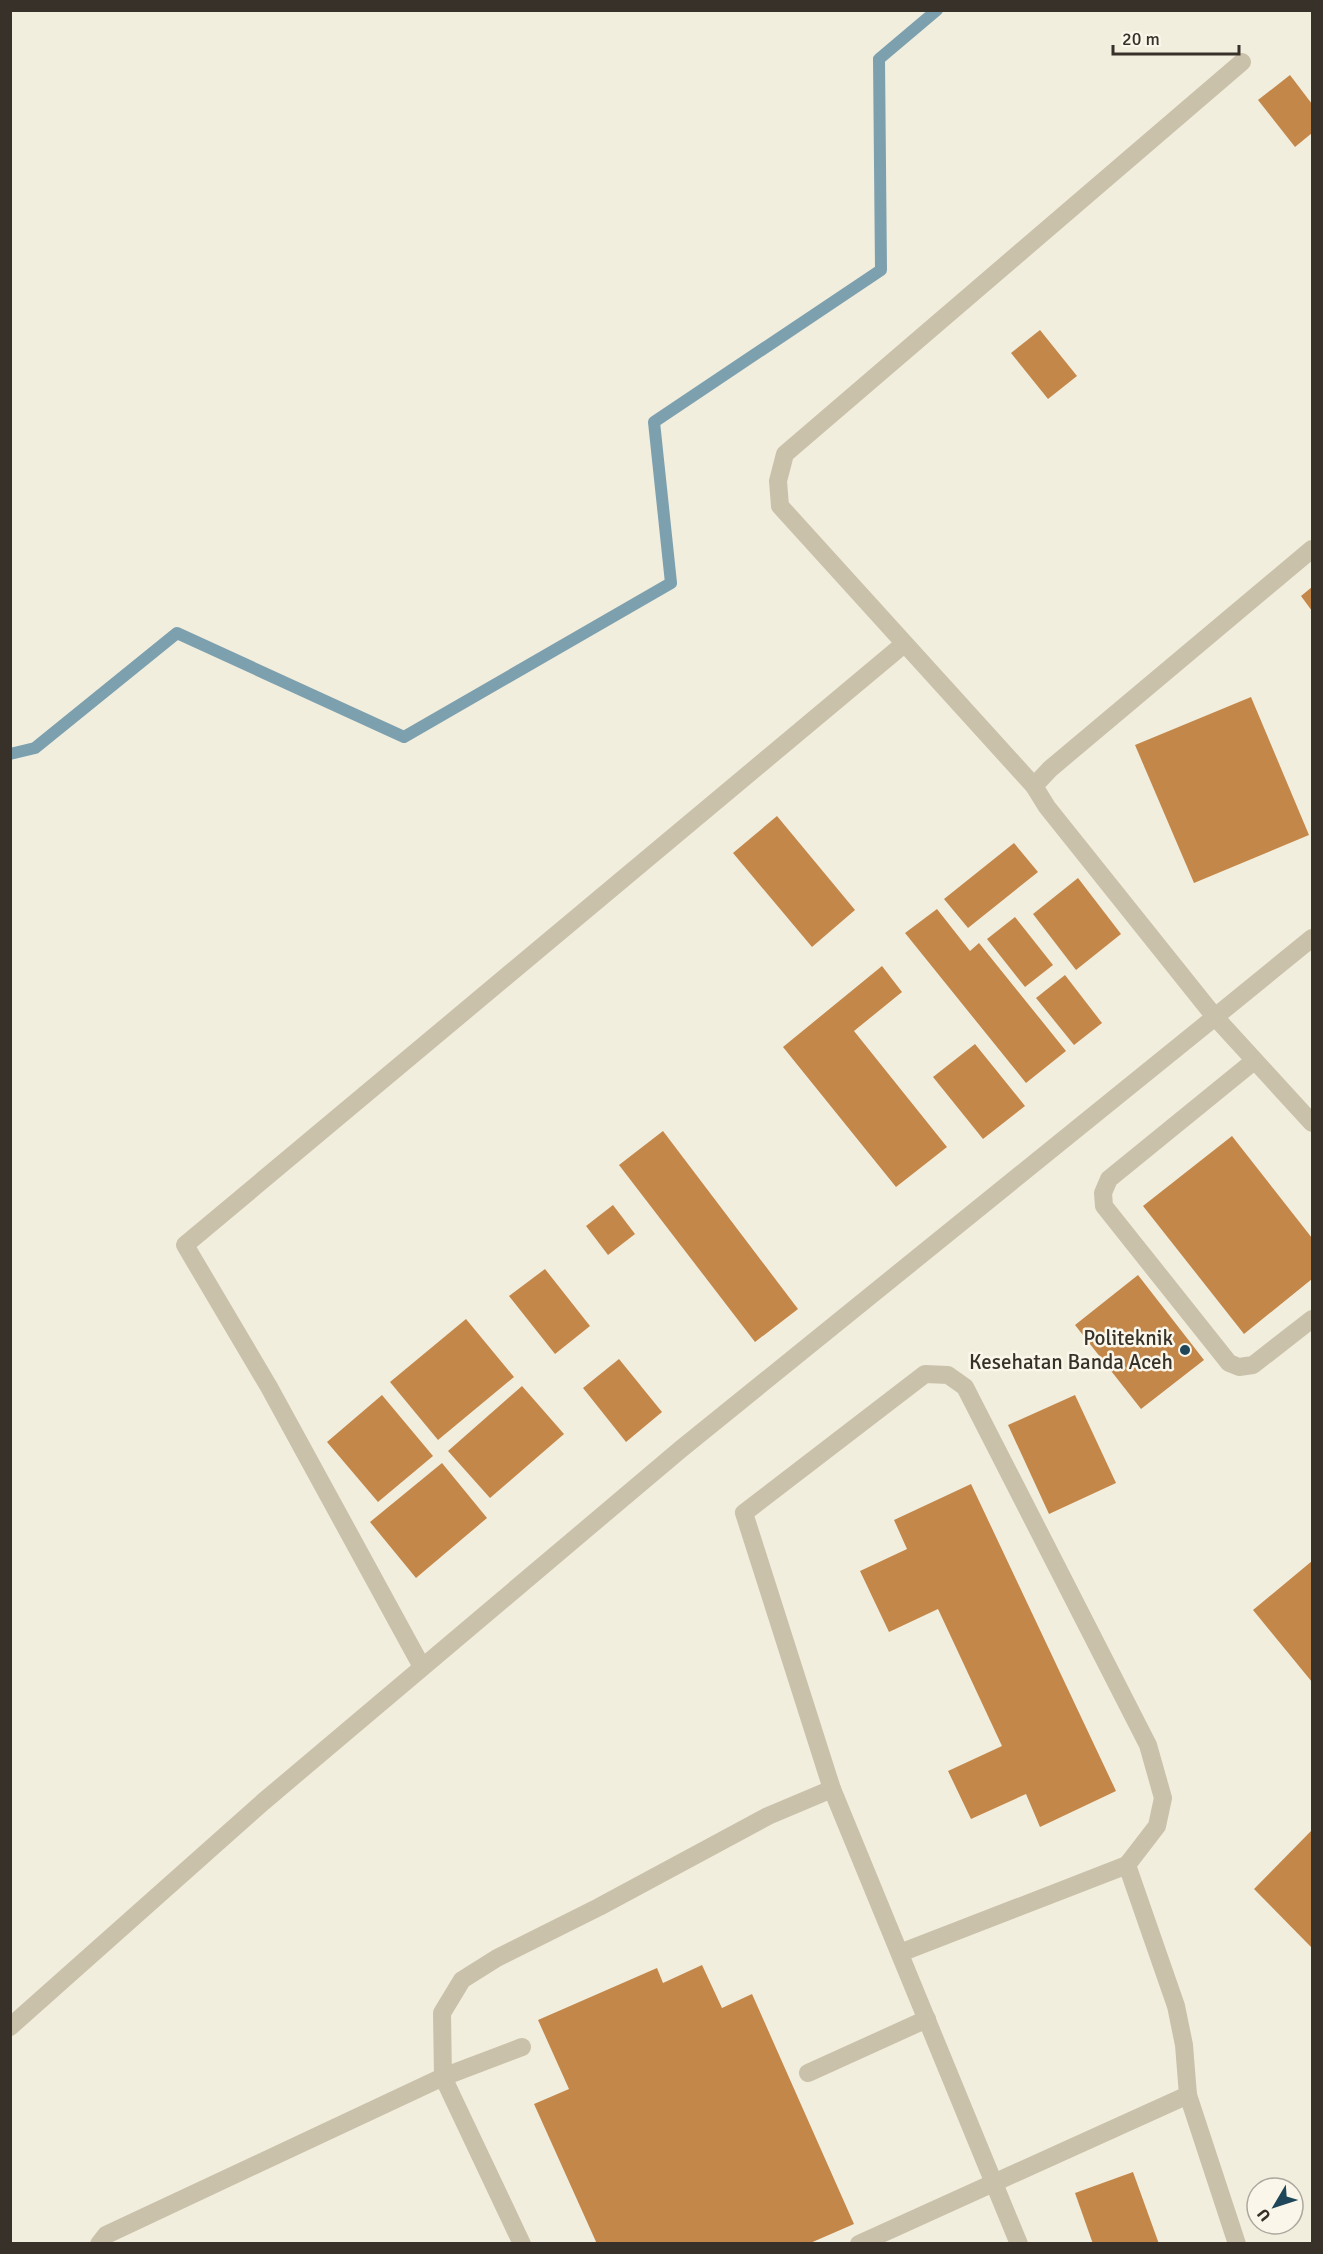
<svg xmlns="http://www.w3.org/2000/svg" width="1323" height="2254" viewBox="0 0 1323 2254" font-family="Signika,sans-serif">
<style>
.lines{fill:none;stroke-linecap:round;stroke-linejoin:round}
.stream{stroke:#7da0af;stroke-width:12}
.building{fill:#c4874a}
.lane{stroke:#cac1aa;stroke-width:18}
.street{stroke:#cac1aa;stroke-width:18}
.poi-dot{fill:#1f4659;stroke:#faf7ea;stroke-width:2}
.labels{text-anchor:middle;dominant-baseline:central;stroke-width:5;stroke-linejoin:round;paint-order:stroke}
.poi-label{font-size:21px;fill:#383129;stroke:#faf7ea;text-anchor:end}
</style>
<rect width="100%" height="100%" fill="#f2eede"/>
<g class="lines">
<!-- stream -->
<path class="stream" d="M10,754L35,748L177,633L404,737L671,583L654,422L881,270L879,59L937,10"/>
</g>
<!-- building -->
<g class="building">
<path d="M1290,75L1312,104V133L1295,147L1258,100Z"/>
<path d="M1040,330L1077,376L1048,399L1011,353Z"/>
<path d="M1312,587V611L1301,596Z"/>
<path d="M1251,697L1309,835L1194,883L1135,745Z"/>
<path d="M777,816L855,910L812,947L733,853Z"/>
<path d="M1014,843L1038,872L968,928L944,899Z"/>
<path d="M1078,878L1121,934L1076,970L1033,914Z"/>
<path d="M937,909L970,951L979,943L1066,1051L1026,1083L905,933Z"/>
<path d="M1015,917L1053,965L1025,987L987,939Z"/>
<path d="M882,966L902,992L854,1031L947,1147L896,1187L783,1047Z"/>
<path d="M1065,975L1102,1023L1074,1045L1036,998Z"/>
<path d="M975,1044L1025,1106L983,1139L933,1077Z"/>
<path d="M663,1131L798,1309L755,1342L619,1165Z"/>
<path d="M1232,1136L1312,1238V1279L1244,1334L1143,1206Z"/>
<path d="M613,1205L635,1234L608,1255L586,1226Z"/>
<path d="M545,1269L590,1326L555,1354L509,1296Z"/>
<path d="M1138,1275L1204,1360L1141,1409L1075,1325Z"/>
<path d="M466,1319L514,1377L438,1440L390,1382Z"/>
<path d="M619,1359L662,1412L626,1442L583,1388Z"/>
<path d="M522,1386L564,1434L490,1498L448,1451Z"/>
<path d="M382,1395L433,1456L378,1502L327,1442Z"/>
<path d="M1075,1395L1116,1483L1049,1514L1008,1425Z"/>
<path d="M442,1463L487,1518L416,1578L370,1522Z"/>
<path d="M971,1484L1116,1791L1040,1827L1026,1794L971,1819L948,1771L1002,1746L938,1609L889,1632L860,1571L907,1549L894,1520Z"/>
<path d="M1312,1561V1682L1253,1610Z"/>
<path d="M1312,1830V1948L1254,1889Z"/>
<path d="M702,1965L722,2008L752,1994L854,2224L808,2244H597L534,2104L569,2089L538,2020L657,1968L663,1983Z"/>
<path d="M1133,2172L1159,2244H1093L1075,2193Z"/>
</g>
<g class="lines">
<!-- lane -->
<g class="lane">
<path d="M1034,786L780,506L778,481L785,454L1242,62"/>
<path d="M1312,938L1215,1017L1312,1123"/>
<path d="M1254,1061L1109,1179L1103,1193L1104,1206L1229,1363L1239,1367L1253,1365L1312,1319"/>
<path d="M900,1953L1127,1865L1176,2006L1184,2045L1188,2095"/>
<path d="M522,2047L443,2077L442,2013L462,1980L497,1958L599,1907L768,1816L832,1789"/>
<path d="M808,2073L927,2019"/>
<path d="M99,2244L106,2235L443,2077L522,2244"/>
<path d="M859,2244L1188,2095L1237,2244"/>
<path d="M1019,2244L832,1789L744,1513L925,1374L948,1375L965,1387L1148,1745L1163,1798L1157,1826L1127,1865"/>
</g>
<!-- street -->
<g class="street">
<path d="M422,1667L269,1387L185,1245L904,644"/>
<path d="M10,2027L263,1802L681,1449L1215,1017L1047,807L1034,786L1050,769L1312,549"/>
</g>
</g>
<!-- markers -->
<circle class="poi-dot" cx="1185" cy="1350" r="6"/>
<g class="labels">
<!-- poi labels -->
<g class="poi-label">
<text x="1173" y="1338">Politeknik<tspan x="1173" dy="24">Kesehatan Banda Aceh</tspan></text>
</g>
</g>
<!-- border -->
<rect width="1323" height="2254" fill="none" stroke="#383129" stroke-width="24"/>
<!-- north arrow -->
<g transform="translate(1275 2206) rotate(231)"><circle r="28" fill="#faf7ea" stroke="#aca89d" stroke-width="1.5"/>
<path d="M0-4.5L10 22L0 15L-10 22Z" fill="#1f4659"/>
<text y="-9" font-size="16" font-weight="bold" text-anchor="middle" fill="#383129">U</text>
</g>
<!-- scale -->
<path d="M1113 45v9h126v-9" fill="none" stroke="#383129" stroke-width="3"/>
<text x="1122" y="45" font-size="18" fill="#383129" stroke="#faf7ea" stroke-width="4.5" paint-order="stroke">20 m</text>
</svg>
